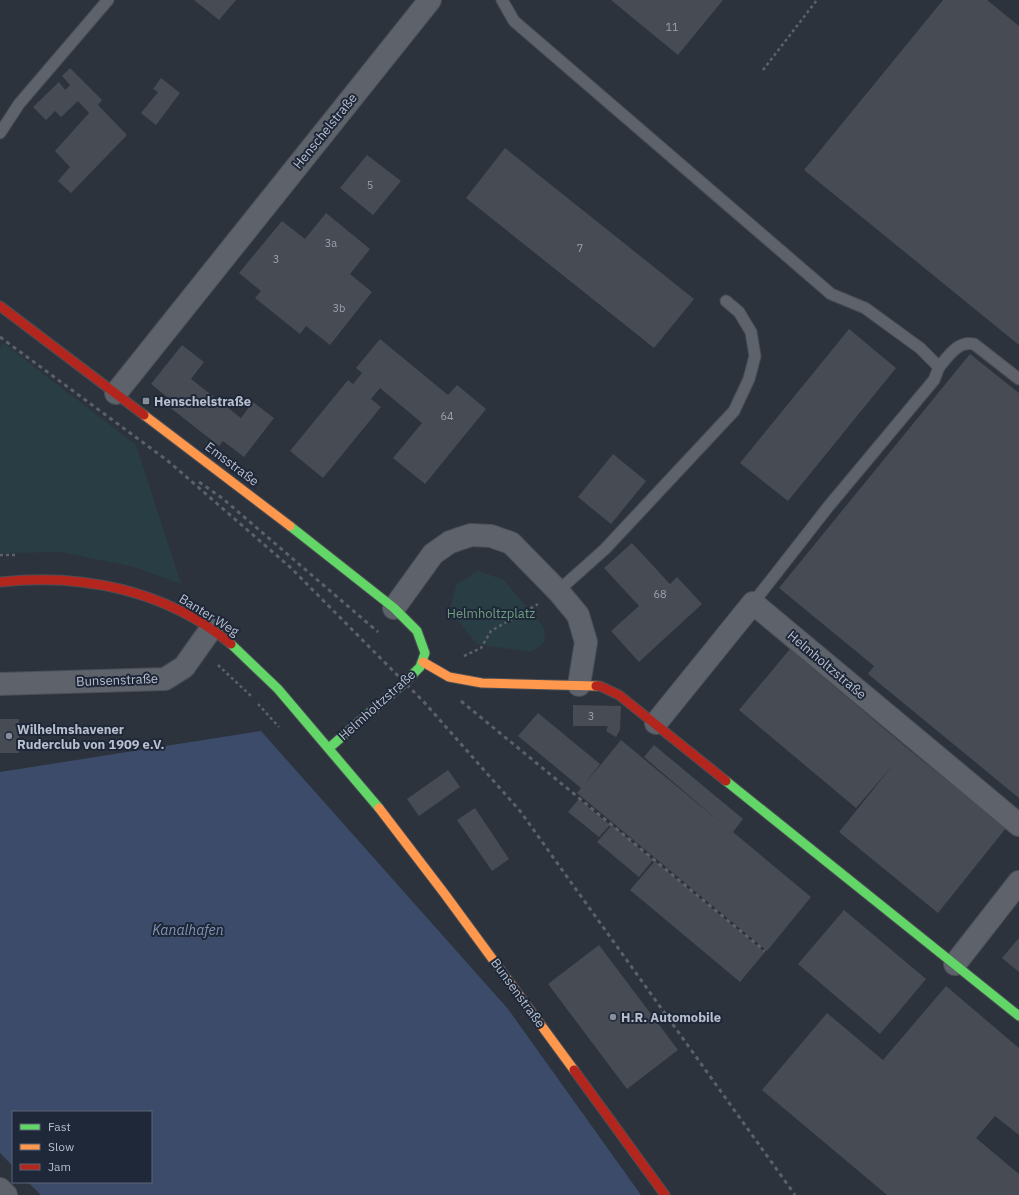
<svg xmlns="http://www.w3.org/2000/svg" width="1019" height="1195" viewBox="0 0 1019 1195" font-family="'IBM Plex Sans',sans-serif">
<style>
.green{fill:#293e44}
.water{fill:#3b4b69}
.building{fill:#464b54}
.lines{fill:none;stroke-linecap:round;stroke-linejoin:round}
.lane-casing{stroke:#4a4e55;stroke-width:13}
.street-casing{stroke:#4a4e55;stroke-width:24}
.fast-casing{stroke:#4a4e55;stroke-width:11}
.slow-casing{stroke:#4a4e55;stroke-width:11}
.jam-casing{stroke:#4a4e55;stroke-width:11}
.path{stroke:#5b6167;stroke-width:2.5;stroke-dasharray:3 3;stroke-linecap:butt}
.lane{stroke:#5e626a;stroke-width:11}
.street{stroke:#5e626a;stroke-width:22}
.fast{stroke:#63d668;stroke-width:9}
.slow{stroke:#ff974d;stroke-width:9}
.jam{stroke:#b3261e;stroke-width:9}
.rail{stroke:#5c6068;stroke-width:3;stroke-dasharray:4 4;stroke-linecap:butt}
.poi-dot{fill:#878e9b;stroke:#1f2839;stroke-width:1.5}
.labels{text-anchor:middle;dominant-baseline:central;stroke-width:4;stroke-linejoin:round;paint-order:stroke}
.number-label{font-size:11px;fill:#9ca2af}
.street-label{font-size:13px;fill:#b8bfcd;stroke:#1f2839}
.poi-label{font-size:13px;font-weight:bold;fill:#b8bfcd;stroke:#1f2839;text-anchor:start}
.park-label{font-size:13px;fill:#6f9e7d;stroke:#1f2839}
.water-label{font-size:14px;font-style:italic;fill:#7f93b5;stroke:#1f2839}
</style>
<rect width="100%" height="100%" fill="#2d333d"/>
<!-- green -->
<g class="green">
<path d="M3,343L136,445L181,584L135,567L61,552L0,553V348Z"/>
<path d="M478,571L504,580L544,628L545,642L531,652L477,644L450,611L456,585Z"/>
</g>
<!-- water -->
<path class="water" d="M261,731L508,1009L641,1195H41L28,1182H151V1112H13V1166L0,1153V772Z"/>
<!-- building -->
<g class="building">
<path d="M194,0H236L219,20Z"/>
<path d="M611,0H723L678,55Z"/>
<path d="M943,0H987L1019,26V345L804,170Z"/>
<path d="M70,68L102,100L98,105L127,135L71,193L58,181L70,167L55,151L89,113L78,101L61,117L55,111L46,120L33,107L59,82L65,90L70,85L62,76Z"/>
<path d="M161,78L180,93L156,125L141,113L158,92L153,89Z"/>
<path d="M505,148L694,299L654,348L466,198Z"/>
<path d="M367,155L401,181L373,215L340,188Z"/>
<path d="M326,213L370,249L350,274L372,292L330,345L306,326L300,334L255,298L261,291L239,273L282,221L305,239Z"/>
<path d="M849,329L896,368L788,501L740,463Z"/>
<path d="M380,339L448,395L457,385L486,409L425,484L393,458L422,423L380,388L371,399L381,407L323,478L290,451L348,380L353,384L362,373L356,368Z"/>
<path d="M182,345L204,362L191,379L241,418L253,402L274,418L244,457L223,441L219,446L177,413L168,406L172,401L151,384Z"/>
<path d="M970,354L1019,393V798L868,674L874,666L779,588Z"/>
<path d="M613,454L646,481L611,524L578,497Z"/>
<path d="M632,543L670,584L677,577L702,604L639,662L611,631L639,606L604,568Z"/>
<path d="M790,649L907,748L1006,828L938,913L839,832L893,765L856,808L739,710Z"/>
<path d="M573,705L621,706L620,730L616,737L606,731L608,726H573Z"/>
<path d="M538,713L600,764L584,785L621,740L721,823L644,757L654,745L743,819L733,832L811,897L767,951L577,793L581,788L518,736Z"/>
<rect x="0" y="719" width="19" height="34"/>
<path d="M448,770L460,787L419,816L407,799Z"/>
<path d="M579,799L610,825L599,837L568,812Z"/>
<path d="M475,808L509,859L492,871L457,820Z"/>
<path d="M612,825L653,860L639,877L597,842Z"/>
<path d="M655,861L765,952L740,982L630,890Z"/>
<path d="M844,910L926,979L880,1034L798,964Z"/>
<path d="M1019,938V972L1002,958Z"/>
<path d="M599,945L678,1050L627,1089L548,984Z"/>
<path d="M946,986L1019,1048V1135L995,1116L976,1138L1019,1174V1195H887L762,1090L827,1013L883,1060Z"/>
</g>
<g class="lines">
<defs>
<g id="lane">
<path d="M502,0L514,21L831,294L865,308L920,348L939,367L934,380L828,507L753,603"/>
<path d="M0,133L19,104L108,0"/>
<path d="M939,367C948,357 958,340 974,344L1019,379"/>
<path d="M558,591L605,549L734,411L749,379L755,356L751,332L739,312L726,301"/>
</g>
<g id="street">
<path d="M116,393L430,0"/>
<path d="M394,608L433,554L450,542L471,535L491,536L511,543L558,591L578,615L586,642L579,685"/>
<path d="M0,684L165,679L184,667L211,629"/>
<path d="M656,723L753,603L1019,825"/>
<path d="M955,964L1019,882"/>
<path d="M0,1189L6,1195"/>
</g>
<g id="fast">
<path d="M290,526L394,608L417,631L425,653L420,667L405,682L329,748"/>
<path d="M231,644L278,689L379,808"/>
<path d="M726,781L1019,1016"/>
</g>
<g id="slow">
<path d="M144,415L290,526"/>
<path d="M423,662L449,677L482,683L596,686"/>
<path d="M379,808L444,893L574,1070"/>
</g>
<g id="jam">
<path d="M0,306L144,415"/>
<path d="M0,582C82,573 166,590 231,644"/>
<path d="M596,686H600L619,695L726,781"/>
<path d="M574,1070L665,1195"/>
</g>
</defs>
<!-- lane casing -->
<use href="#lane" class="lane-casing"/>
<!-- street casing -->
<use href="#street" class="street-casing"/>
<!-- fast casing -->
<use href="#fast" class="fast-casing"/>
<!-- slow casing -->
<use href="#slow" class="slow-casing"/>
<!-- jam casing -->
<use href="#jam" class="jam-casing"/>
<!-- path -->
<g class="path">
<path d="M763,70L817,0"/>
<path d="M0,555H15"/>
<path d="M464,656L481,648L491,631L538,604"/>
<path d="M218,665L251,696"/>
<path d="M258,704L279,727"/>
</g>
<!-- lane -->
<use href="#lane" class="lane"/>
<!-- street -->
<use href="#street" class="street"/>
<!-- fast -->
<use href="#fast" class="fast"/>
<!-- slow -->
<use href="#slow" class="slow"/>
<!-- jam -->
<use href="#jam" class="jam"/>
<!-- rail -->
<g class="rail">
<path d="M0,337L168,461L291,568L423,701L520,811L795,1195"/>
<path d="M199,482L222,498L378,632"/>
<path d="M461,701L765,951"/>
</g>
</g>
<!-- markers -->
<g class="poi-dot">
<rect x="142" y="397" width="8" height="8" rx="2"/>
<circle cx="9" cy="736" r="4"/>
<circle cx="613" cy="1017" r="4"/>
</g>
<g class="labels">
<!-- number labels -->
<g class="number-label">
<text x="672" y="27">11</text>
<text x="370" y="185">5</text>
<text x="331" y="243">3a</text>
<text x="580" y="248">7</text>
<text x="276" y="259">3</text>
<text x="339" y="308">3b</text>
<text x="447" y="416">64</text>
<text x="660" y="594">68</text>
<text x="591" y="716">3</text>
</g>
<!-- street labels -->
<g class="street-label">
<text transform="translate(325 131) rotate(-51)">Henschelstraße</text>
<text transform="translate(232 464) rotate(37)">Emsstraße</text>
<text transform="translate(209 615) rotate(32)">Banter Weg</text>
<text transform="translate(827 665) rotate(40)">Helmholtzstraße</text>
<text transform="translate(117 680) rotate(-2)">Bunsenstraße</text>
<text transform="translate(377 705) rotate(-42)">Helmholtzstraße</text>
<text transform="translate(518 993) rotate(54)">Bunsenstraße</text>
</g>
<!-- poi labels -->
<g class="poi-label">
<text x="154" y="401">Henschelstraße</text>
<text x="17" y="729">Wilhelmshavener<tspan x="17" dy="15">Ruderclub von 1909 e.V.</tspan></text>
<text x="621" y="1017">H.R. Automobile</text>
</g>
<!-- park labels -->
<g class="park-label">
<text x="491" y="613">Helmholtzplatz</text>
</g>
<!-- water labels -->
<g class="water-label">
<text x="188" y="930">Kanalhafen</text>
</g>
</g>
<!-- legend -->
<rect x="12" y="1111" width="140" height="72" fill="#1f2839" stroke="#5c6474"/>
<rect x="20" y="1124" width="20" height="6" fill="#63d668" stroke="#5c6474"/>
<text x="48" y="1131" font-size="12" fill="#b8bfcd">Fast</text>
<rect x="20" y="1144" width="20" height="6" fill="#ff974d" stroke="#5c6474"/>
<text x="48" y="1151" font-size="12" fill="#b8bfcd">Slow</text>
<rect x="20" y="1164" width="20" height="6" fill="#b3261e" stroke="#5c6474"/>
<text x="48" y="1171" font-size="12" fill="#b8bfcd">Jam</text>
</svg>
